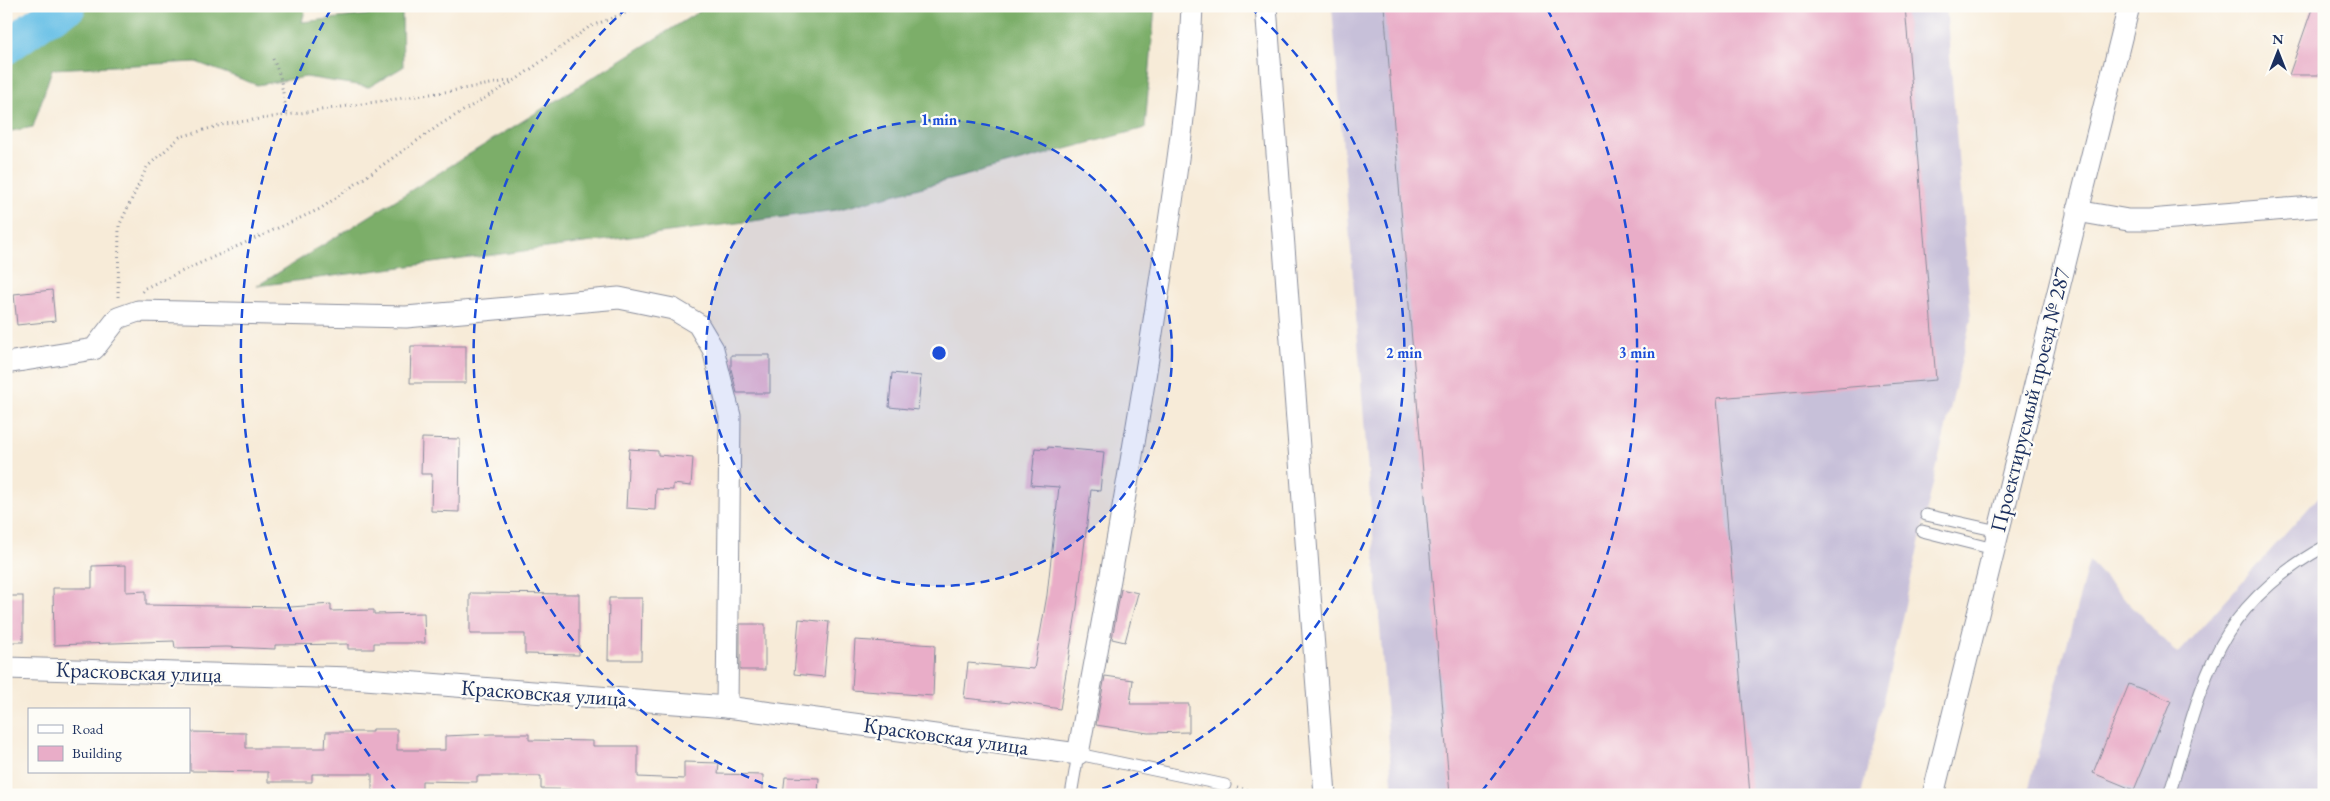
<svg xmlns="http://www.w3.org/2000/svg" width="2330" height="801" viewBox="0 0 2330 801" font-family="'EB Garamond',serif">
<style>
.industrial{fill:#c7c0d9}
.forest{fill:#7bae69;stroke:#4b6e64}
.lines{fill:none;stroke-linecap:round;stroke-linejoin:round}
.river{stroke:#68c0e6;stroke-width:35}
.building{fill:#e9adc8}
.service-casing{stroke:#898d9b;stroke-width:13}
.minor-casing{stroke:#898d9b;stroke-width:23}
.path{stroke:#898d9b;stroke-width:3;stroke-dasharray:1 4;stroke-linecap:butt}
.service{stroke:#fff;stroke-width:11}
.minor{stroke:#fff;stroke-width:21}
.ring{fill:none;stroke:#1d4ed8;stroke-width:2.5;stroke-dasharray:9 6}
.labels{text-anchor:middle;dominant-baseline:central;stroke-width:4.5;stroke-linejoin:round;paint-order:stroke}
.street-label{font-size:22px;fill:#1b2f5e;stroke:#fdfcf7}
.centre{fill:#1d4ed8;stroke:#fdfcf7;stroke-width:2.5}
.ring-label{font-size:15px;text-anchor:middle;font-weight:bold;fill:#1d4ed8;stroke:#fdfcf7;stroke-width:4.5;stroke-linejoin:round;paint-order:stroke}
</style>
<rect width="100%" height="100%" fill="#fdfcf7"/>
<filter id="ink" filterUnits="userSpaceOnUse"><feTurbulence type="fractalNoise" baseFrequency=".02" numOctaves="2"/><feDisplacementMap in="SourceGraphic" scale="10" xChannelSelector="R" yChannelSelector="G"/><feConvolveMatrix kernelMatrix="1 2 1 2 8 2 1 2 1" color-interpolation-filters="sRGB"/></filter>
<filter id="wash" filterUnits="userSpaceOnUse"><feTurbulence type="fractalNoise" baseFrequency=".0096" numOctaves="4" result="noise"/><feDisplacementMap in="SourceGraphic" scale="20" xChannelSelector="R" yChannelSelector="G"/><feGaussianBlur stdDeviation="1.12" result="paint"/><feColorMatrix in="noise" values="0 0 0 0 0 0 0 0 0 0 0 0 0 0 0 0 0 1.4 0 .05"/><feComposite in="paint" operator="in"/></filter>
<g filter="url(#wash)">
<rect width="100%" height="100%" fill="#f7ebd8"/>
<!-- industrial -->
<g class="industrial">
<path d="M1332,6H1946L1971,319L1861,795H1393Z"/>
<path d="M2324,491V795H2027L2089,561L2177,654Z"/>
</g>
<!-- forest -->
<g class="forest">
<path d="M47,6H306L302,22L402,11L403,67L369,87L306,77L257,85L196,62L52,69L33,127L6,132V38L38,42Z"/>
<path d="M708,6H1155L1145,128L836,210L257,286Z"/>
</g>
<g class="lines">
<!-- river -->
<path class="river" d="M6,47L41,22L69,6"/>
</g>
<g id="blocks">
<!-- building -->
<g class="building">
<path d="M1384,6H1905L1936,380L1717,398L1750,795H1450Z"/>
<path d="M2313,6H2324V75H2289Z"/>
<path d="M52,290L55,321L17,325L14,294Z"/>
<path d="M411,346H466V383H410Z"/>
<path d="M731,355H770V393H737L731,369Z"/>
<path d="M892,373L921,376L918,410L889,407Z"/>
<path d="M422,438L460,439L459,512L431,511L432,474H421Z"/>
<path d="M1048,447L1104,452L1100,491L1091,490L1077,607L1060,709L1011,701L1010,703L964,698L968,663L1034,669L1047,595L1059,487L1031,485L1035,448L1048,449Z"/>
<path d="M629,449L658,451V455L693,458L691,486L673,484V490L656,489L655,510L626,508Z"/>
<path d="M126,565V592L146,591V605L291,607L331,604V611L374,610V614L424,613L425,643H374V649H348V644L275,645V649L226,647L175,648L174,641L54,645L53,588H92V566Z"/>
<path d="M1121,589L1138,593L1125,642L1112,639Z"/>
<path d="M470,593L579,594V655L525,654V634H470Z"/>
<rect x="6" y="596" width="17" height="46"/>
<path d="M609,598H642L641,660H608Z"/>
<path d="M799,619L829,622L824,677L794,674Z"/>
<rect x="740" y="624" width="25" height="46"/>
<path d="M855,640L935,645L933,696L852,690Z"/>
<path d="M1105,676L1133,680L1130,704H1189V732L1148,733L1096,725Z"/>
<path d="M2129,684L2171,701L2134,790L2093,773Z"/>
<path d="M372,729H397V750H445V736L491,734H529V740L593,741V746H638V777L684,779V762L719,763L718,774L763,775V795H608V790L541,789V776H477V782L422,781V795H372V774H312V782H268V772L190,771V732L246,733V748H325L326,732H372Z"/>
<path d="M785,777L819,778L818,795H783Z"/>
</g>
</g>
</g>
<g filter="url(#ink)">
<use href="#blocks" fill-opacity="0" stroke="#898d9b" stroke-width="1"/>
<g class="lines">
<defs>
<g id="service">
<path d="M1926,515L1998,531"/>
<path d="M1922,531L1994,549"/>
<path d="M1071,795L1078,754L1225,785"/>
<path d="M2169,795C2186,742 2198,681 2228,633C2250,598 2287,567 2324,547"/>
</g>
<g id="minor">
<path d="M1266,6L1325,795"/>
<path d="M2077,211L2128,220H2149L2324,206"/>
<path d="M6,363L94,349L118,318L138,311L406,317L619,298L673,309L698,324L713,349L730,416L727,707"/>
<path d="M6,668L352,678L727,707L1078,754C1106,603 1134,452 1157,301C1172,203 1188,105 1192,6"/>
<path d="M1933,795L2129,6"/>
</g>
</defs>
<!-- service casing -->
<use href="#service" class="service-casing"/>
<!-- minor casing -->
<use href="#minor" class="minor-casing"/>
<!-- path -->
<g class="path">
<path d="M273,59L280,76L287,115"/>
<path d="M142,292L145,288L320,209L441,124L517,79L589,27L643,6"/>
<path d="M118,297L119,226L147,167L180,137L225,124L451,91L513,80"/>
<path d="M1237,788L1282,795"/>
</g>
<!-- service -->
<use href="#service" class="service"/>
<!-- minor -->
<use href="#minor" class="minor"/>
</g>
</g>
<!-- distance rings -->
<circle cx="939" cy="353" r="233" fill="#1d4ed8" fill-opacity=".12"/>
<g class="ring">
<circle cx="939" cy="353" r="233"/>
<path d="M791 794A465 465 0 0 1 628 7M1250 7A465 465 0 0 1 1087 794"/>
<path d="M397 792A698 698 0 0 1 331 9M1547 9A698 698 0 0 1 1481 792"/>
</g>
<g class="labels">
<!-- street labels -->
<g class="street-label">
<text transform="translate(2030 400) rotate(-76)">Проектируемый проезд № 287</text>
<text transform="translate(139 672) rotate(2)">Красковская улица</text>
<text transform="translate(544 693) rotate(4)">Красковская улица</text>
<text transform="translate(946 736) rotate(8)">Красковская улица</text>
</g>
</g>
<circle cx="939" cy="353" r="8" class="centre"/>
<g class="ring-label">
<text x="939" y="125">1 min</text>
<text x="1404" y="358">2 min</text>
<text x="1637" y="358">3 min</text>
</g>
<!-- margin -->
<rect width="2330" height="801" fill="none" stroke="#fdfcf7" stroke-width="25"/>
<!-- legend -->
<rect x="28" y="708" width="162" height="65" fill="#fdfcf7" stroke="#a3aaba"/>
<rect x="38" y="725" width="25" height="8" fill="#ffffff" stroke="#a3aaba"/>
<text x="72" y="734" font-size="15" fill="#1b2f5e">Road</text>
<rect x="38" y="746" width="25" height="15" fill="#e9adc8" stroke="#a3aaba"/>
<text x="72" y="758" font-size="15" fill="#1b2f5e">Building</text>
<!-- north arrow -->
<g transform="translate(2278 52)" stroke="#fdfcf7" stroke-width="4" paint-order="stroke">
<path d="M0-4L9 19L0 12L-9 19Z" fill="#1b2f5e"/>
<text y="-8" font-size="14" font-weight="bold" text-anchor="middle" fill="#1b2f5e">N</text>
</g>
</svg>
